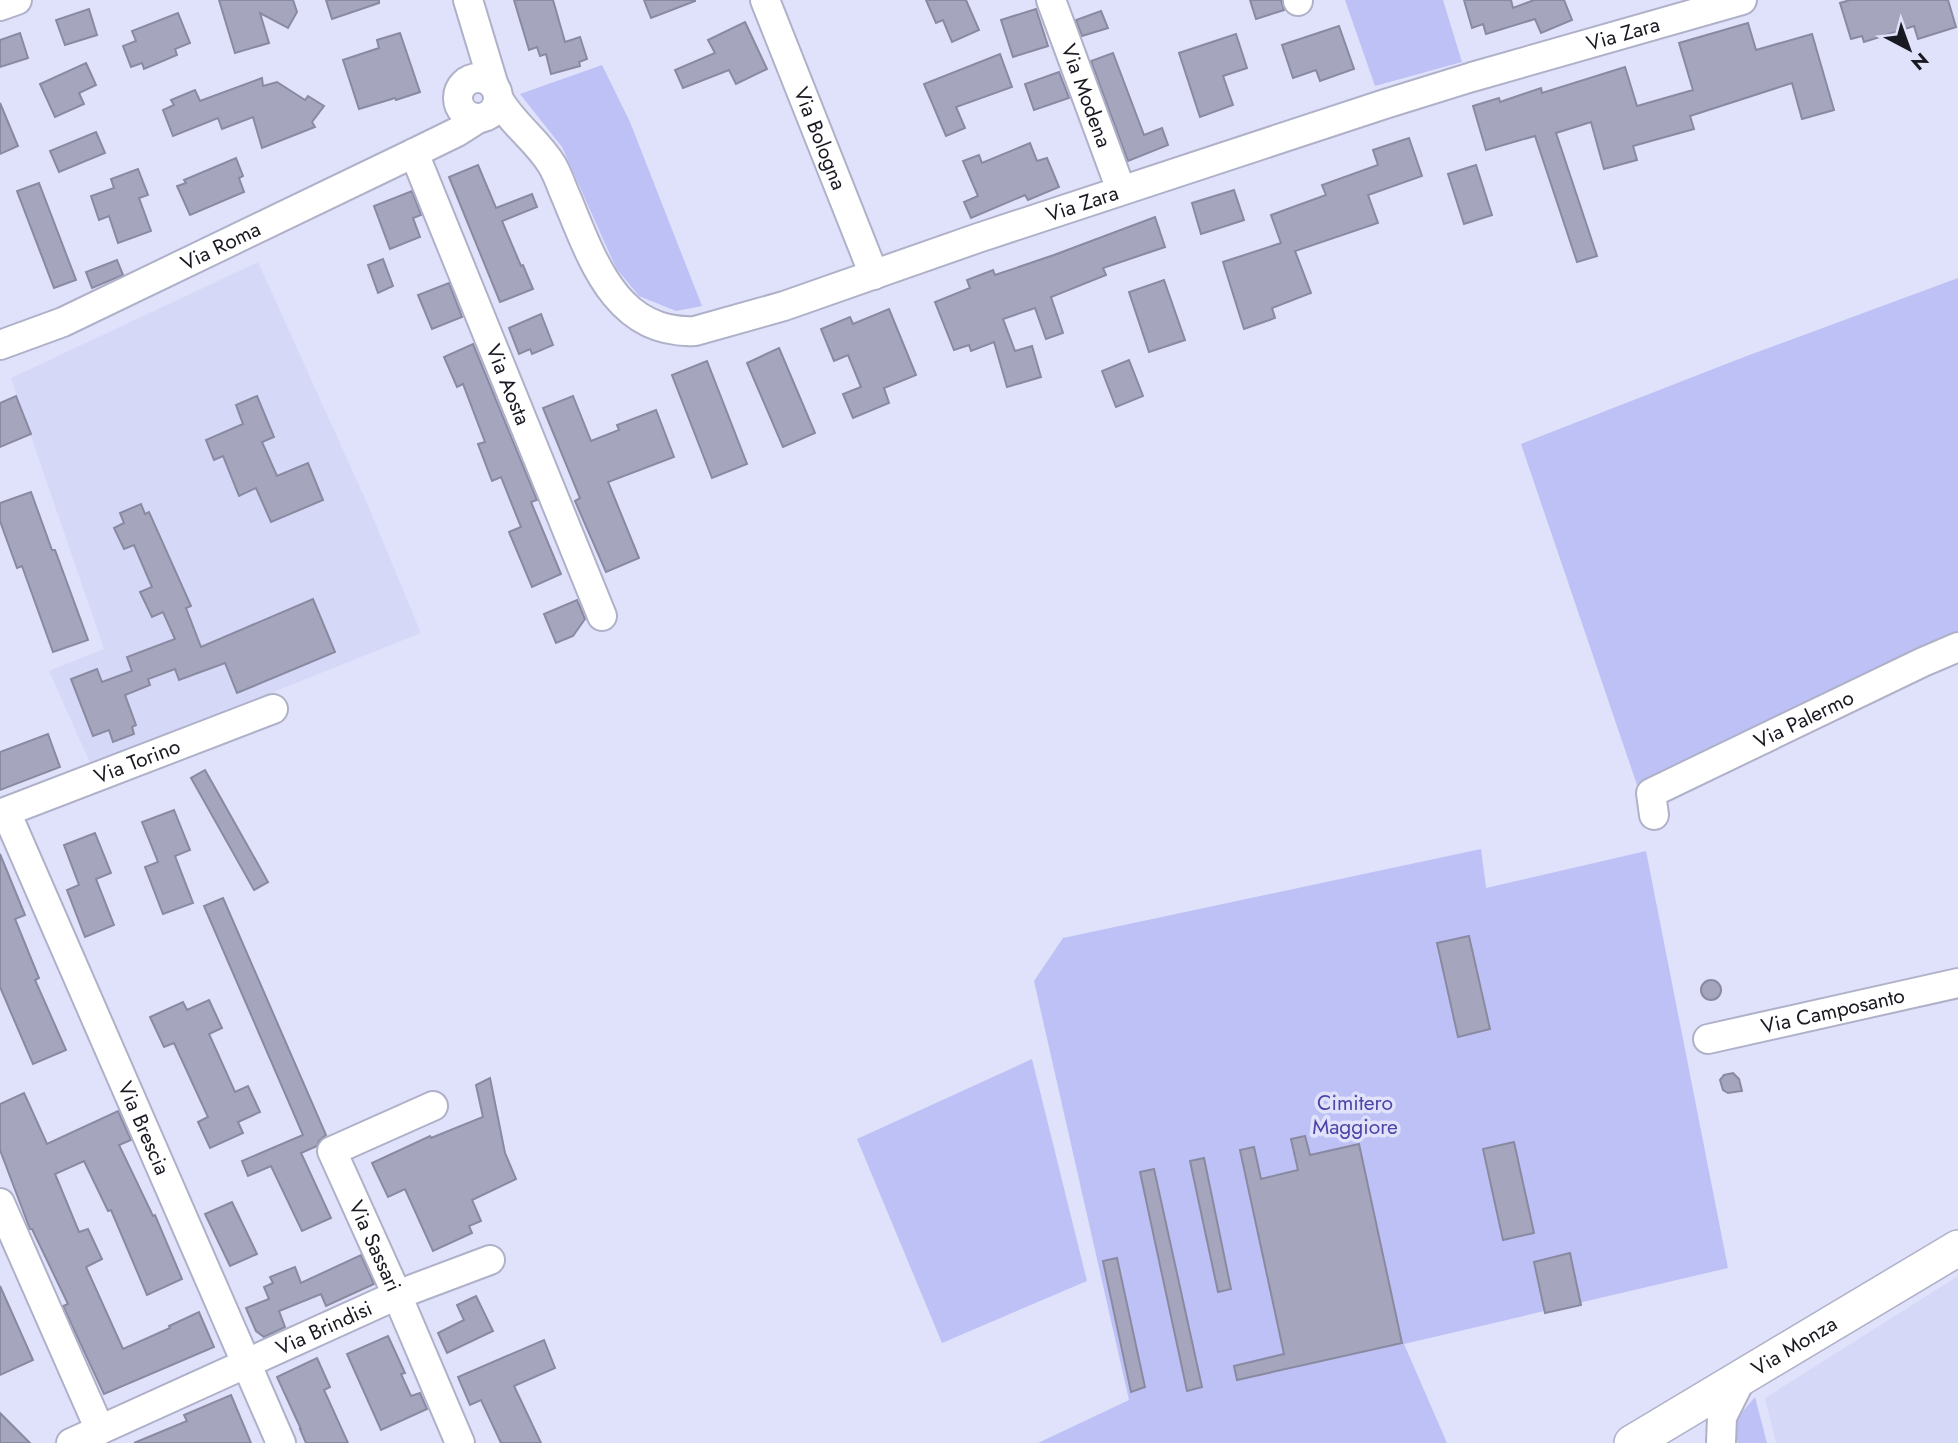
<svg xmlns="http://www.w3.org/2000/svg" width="1958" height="1443" viewBox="0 0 1958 1443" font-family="Jost,sans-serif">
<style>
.built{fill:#d6d8f8}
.green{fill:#bec1f5}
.building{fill:#a5a6be;stroke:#898aa1;stroke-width:2}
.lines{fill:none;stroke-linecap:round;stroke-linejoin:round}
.minor-casing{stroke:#afb1c9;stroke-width:32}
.major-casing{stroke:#afb1c9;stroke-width:38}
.minor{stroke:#fff;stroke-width:28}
.major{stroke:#fff;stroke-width:35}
.labels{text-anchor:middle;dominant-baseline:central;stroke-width:7;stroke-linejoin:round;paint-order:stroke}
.street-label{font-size:21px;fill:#191922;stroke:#e0e2fb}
.park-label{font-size:21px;fill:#4d44a7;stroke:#e0e2fb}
</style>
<rect width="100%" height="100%" fill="#e0e2fb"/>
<!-- built -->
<g class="built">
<path d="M258,262L367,503L421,633L91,765L49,671L104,649L11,378Z"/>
<path d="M1958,1276V1443H1776L1765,1398Z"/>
</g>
<!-- green -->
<g class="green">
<path d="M1345,0H1443L1462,62L1375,86Z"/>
<path d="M602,65L630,122L702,306L676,311L639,296L616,268L562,147L520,94Z"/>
<path d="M1958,278V639L1859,678L1637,785L1521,444L1744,357Z"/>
<path d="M1481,849L1486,888L1646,851L1728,1268L1404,1344L1447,1443H1038L1129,1400L1034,981L1063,938Z"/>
<path d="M1032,1059L1087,1281L942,1343L857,1139Z"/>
<path d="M1755,1397L1767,1443H1738L1732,1424Z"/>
</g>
<!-- building -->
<g class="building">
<path d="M219,0H293L297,12L288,28L260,13L269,43L235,53Z"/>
<path d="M326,0H379V3L332,19Z"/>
<path d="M514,0H553L565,42L580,37L587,59L579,62L580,66L551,74L546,54L540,56L537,47L529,50Z"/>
<path d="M644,0H695V1L651,18Z"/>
<path d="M926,0H966L979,30L952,42L943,20L936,23Z"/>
<path d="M1250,0H1281L1284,10L1256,19Z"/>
<path d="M1464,0H1511L1513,8L1534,0H1564L1572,20L1541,33L1535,19L1486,34L1483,24L1472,28Z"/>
<path d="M1850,0H1948L1956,27L1918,39L1914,26L1864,42L1862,36L1851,39L1840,3Z"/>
<path d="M89,9L97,35L65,45L56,20Z"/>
<path d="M1036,9L1048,46L1013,57L1001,20Z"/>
<path d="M1101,11L1108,28L1082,36L1076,20Z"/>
<path d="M178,13L190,43L175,49L177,55L144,69L142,63L131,67L123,46L136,41L132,31Z"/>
<path d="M745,22L767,69L736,84L729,70L683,88L675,70L715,53L708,40Z"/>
<path d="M1748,23L1756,50L1812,34L1834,110L1802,119L1792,83L1690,116L1694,129L1633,146L1637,160L1604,169L1591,122L1556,133L1597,256L1577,262L1535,136L1486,150L1473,106L1499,98L1500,102L1541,88L1542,93L1625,67L1637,106L1693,90L1679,43Z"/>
<path d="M1339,26L1354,69L1320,81L1316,70L1293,78L1282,45Z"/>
<path d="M20,33L28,58L0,67V40Z"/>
<path d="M400,33L420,92L396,100L395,98L359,109L343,60L379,48L377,40Z"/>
<path d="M1236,34L1247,68L1223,76L1233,105L1200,117L1179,53Z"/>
<path d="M1113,53L1144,135L1162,128L1168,145L1128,161L1091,61Z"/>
<path d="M1000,54L1012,87L956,107L965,128L946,136L924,84Z"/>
<path d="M86,63L96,85L79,93L84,104L55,117L40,84Z"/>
<path d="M1059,72L1069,98L1034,110L1025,84Z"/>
<path d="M262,78L263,86L277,82L305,100L308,96L324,106L312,122L315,127L262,148L253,117L222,129L218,118L173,136L163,110L174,105L171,100L195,90L200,101Z"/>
<path d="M0,103L18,146L0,154Z"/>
<path d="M96,132L105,153L59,172L50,151Z"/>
<path d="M1409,138L1422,176L1368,195L1378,223L1295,251L1311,293L1272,308L1275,318L1244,329L1223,262L1281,243L1271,215L1326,195L1322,185L1378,165L1373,150Z"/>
<path d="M1030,143L1037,161L1047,158L1059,187L1028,200L1025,195L971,218L964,202L978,196L963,161L979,155L982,163Z"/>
<path d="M236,158L243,176L239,178L244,192L190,215L177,186L186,183L184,180Z"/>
<path d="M478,165L496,208L532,194L537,207L502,221L521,266L523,265L533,289L500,302L449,177Z"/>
<path d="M1476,165L1492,215L1464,224L1448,174Z"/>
<path d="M138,169L148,195L139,198L151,231L118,243L109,216L99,220L91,196L114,188L111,179Z"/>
<path d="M39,183L76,280L54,288L17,191Z"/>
<path d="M1234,190L1244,220L1201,234L1192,203Z"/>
<path d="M412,191L421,215L413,218L420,237L390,249L374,206Z"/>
<path d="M1155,217L1165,247L1103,268L1106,275L1051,297L1063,333L1046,339L1035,308L1003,319L1015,351L1032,346L1041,377L1007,387L994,342L971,351L969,345L954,350L935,302L970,288L967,280L993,270L995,275L1054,255Z"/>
<path d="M383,259L393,286L378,293L368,265Z"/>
<path d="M117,260L123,275L92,288L86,272Z"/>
<path d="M1164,280L1185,340L1149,352L1129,292Z"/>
<path d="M449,283L462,317L432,329L418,295Z"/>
<path d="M889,309L916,375L884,388L889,403L853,418L843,394L861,387L848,355L834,361L821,329L850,317L853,324Z"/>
<path d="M541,314L553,345L532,354L530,349L519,354L509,328Z"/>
<path d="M473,344L537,500L531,502L561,574L532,587L509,532L521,527L501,477L492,481L478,444L485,442L463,384L457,387L444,357Z"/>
<path d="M779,348L815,433L783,447L747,363Z"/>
<path d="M1129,360L1143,396L1116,407L1102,371Z"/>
<path d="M707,361L747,464L712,478L672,375Z"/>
<path d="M16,396L31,434L0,447V403Z"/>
<path d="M257,396L274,437L262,442L277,476L308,463L323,500L271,522L256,488L239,496L223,456L214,460L206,440L243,424L236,405Z"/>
<path d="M573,396L591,441L619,430L617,425L656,410L674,457L608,482L639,558L606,572L575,501L580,498L543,408Z"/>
<path d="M31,492L52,550H55L88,640L53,652L22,566L17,568L0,521V503Z"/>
<path d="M141,504L145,514L149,512L191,606L186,608L201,647L313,599L335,652L237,693L225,663L179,680L175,669L148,679L150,685L125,695L136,725L132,727L134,734L113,742L109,730L93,736L71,679L97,669L102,682L132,671L127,657L175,639L163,612L152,617L140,592L152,587L134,545L124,549L114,528L124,523L120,513Z"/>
<path d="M577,600L585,619L573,636L556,643L544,614Z"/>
<path d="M48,734L60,767L0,790V752Z"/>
<path d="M205,770L268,882L254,890L191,778Z"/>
<path d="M174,810L190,850L175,856L193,903L163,914L145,867L158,862L142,822Z"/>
<path d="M95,833L111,873L96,879L114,925L85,937L67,890L79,885L64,845Z"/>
<path d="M0,854L25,915L15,919L39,978L35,980L66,1050L33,1064L0,987Z"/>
<path d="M223,898L326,1135L319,1141L317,1146L301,1153L331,1218L302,1231L271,1166L248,1176L242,1161L303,1135L204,906Z"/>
<path d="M1469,936L1490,1029L1458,1037L1437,943Z"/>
<circle cx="1711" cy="990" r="10"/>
<path d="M209,1000L222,1028L209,1034L235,1092L248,1086L260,1112L238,1122L243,1133L210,1148L198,1122L208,1117L174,1043L164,1047L150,1017L183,1002L187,1010Z"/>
<path d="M1733,1073L1739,1079L1742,1091L1728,1093L1723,1090L1720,1080L1724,1075Z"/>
<path d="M490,1078L505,1153L516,1179L472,1200L481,1221L469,1226L472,1233L433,1251L405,1189L388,1197L372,1163L430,1136L431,1138L483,1117L476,1085Z"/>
<path d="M24,1093L47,1144L118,1111L131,1140L119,1145L153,1216L155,1215L182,1279L147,1295L111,1210L108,1211L84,1161L55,1174L79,1232L88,1229L102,1259L86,1267L123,1349L170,1328L169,1326L199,1312L214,1347L104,1394L63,1306L68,1304L32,1229H30L0,1150V1104Z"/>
<path d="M1305,1136L1310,1155L1359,1144L1402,1343L1237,1380L1234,1366L1284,1354L1240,1150L1254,1147L1261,1179L1298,1170L1291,1139Z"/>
<path d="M1514,1142L1534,1233L1503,1240L1483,1149Z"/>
<path d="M1204,1158L1231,1289L1218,1292L1190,1161Z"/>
<path d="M1154,1169L1202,1387L1187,1391L1140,1172Z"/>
<path d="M232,1202L257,1254L230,1266L205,1214Z"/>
<path d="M1570,1253L1581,1305L1545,1313L1534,1262Z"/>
<path d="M361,1255L374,1284L326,1306L321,1294L279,1311L285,1327L264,1337L256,1331L246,1308L269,1299L264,1287L273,1283L270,1277L295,1267L301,1283Z"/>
<path d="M1117,1258L1145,1387L1131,1392L1103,1261Z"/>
<path d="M0,1286L33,1360L0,1375Z"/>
<path d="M476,1296L493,1331L447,1353L438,1333L464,1320L457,1305Z"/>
<path d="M388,1336L405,1373L401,1374L411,1396L420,1393L427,1409L381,1430L347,1354Z"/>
<path d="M544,1340L555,1368L514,1386L541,1443H501L481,1400L470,1405L458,1377Z"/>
<path d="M317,1358L330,1387L324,1390L348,1443H306L300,1429H301L277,1377Z"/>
<path d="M231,1395L251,1443H134L187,1421L184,1415Z"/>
<path d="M0,1413L30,1443H0Z"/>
</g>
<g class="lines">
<defs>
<g id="minor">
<path d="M468,0L494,86"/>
<path id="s1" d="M765,0L874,275"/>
<path id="s2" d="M1051,0L1121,190"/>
<path d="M1298,0V1"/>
<path d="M0,6L17,0"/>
<circle cx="478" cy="98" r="20"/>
<path id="s3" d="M498,98C512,124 537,140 552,165C558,175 562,188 567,199C592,259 616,335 695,331L784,306L978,238L1385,104L1472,77L1742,0"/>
<path id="s4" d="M414,153L602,616"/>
<path id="s5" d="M0,345L63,322L414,153L457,132L479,118"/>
<path id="s6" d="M6,812L281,1443"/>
<path id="s7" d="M0,814L273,709"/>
<path id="s8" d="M1654,815L1651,793L1923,662L1958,647"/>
<path id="s9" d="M1708,1039L1958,983"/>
<path id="s10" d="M433,1106L332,1151L397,1295L460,1443"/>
<path d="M0,1203L100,1430"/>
<path id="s11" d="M71,1443L397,1295L490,1260"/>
<path d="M1721,1443L1722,1417L1742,1377"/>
</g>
<g id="major">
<path id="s12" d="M1632,1443L1958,1248"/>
</g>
</defs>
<!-- minor casing -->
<use href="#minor" class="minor-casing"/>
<!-- major casing -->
<use href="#major" class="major-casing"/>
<!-- minor -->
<use href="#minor" class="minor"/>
<!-- major -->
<use href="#major" class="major"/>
</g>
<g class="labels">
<!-- street labels -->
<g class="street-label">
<text stroke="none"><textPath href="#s3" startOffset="1297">Via Zara</textPath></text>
<text stroke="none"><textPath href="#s2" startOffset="102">Via Modena</textPath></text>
<text stroke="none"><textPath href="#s1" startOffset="149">Via Bologna</textPath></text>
<text stroke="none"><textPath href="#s3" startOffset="730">Via Zara</textPath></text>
<text stroke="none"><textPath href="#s5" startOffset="242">Via Roma</textPath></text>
<text stroke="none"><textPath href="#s4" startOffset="250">Via Aosta</textPath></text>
<text stroke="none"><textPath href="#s8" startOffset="192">Via Palermo</textPath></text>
<text stroke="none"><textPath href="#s7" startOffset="147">Via Torino</textPath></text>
<text stroke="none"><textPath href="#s9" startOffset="128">Via Camposanto</textPath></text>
<text stroke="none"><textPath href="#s6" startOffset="345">Via Brescia</textPath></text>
<text stroke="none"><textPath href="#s10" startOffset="215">Via Sassari</textPath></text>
<text stroke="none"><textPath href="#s11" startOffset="278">Via Brindisi</textPath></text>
<text stroke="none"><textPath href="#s12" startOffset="189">Via Monza</textPath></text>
</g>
<!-- park labels -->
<g class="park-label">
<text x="1355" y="1103">Cimitero<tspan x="1355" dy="24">Maggiore</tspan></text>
</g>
</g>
<!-- north arrow -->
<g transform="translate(1909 49) rotate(139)" stroke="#e0e2fb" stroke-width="5" paint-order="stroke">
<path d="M0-5L12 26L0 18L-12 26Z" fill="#191922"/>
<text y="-10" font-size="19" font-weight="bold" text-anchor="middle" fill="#191922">N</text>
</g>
</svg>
